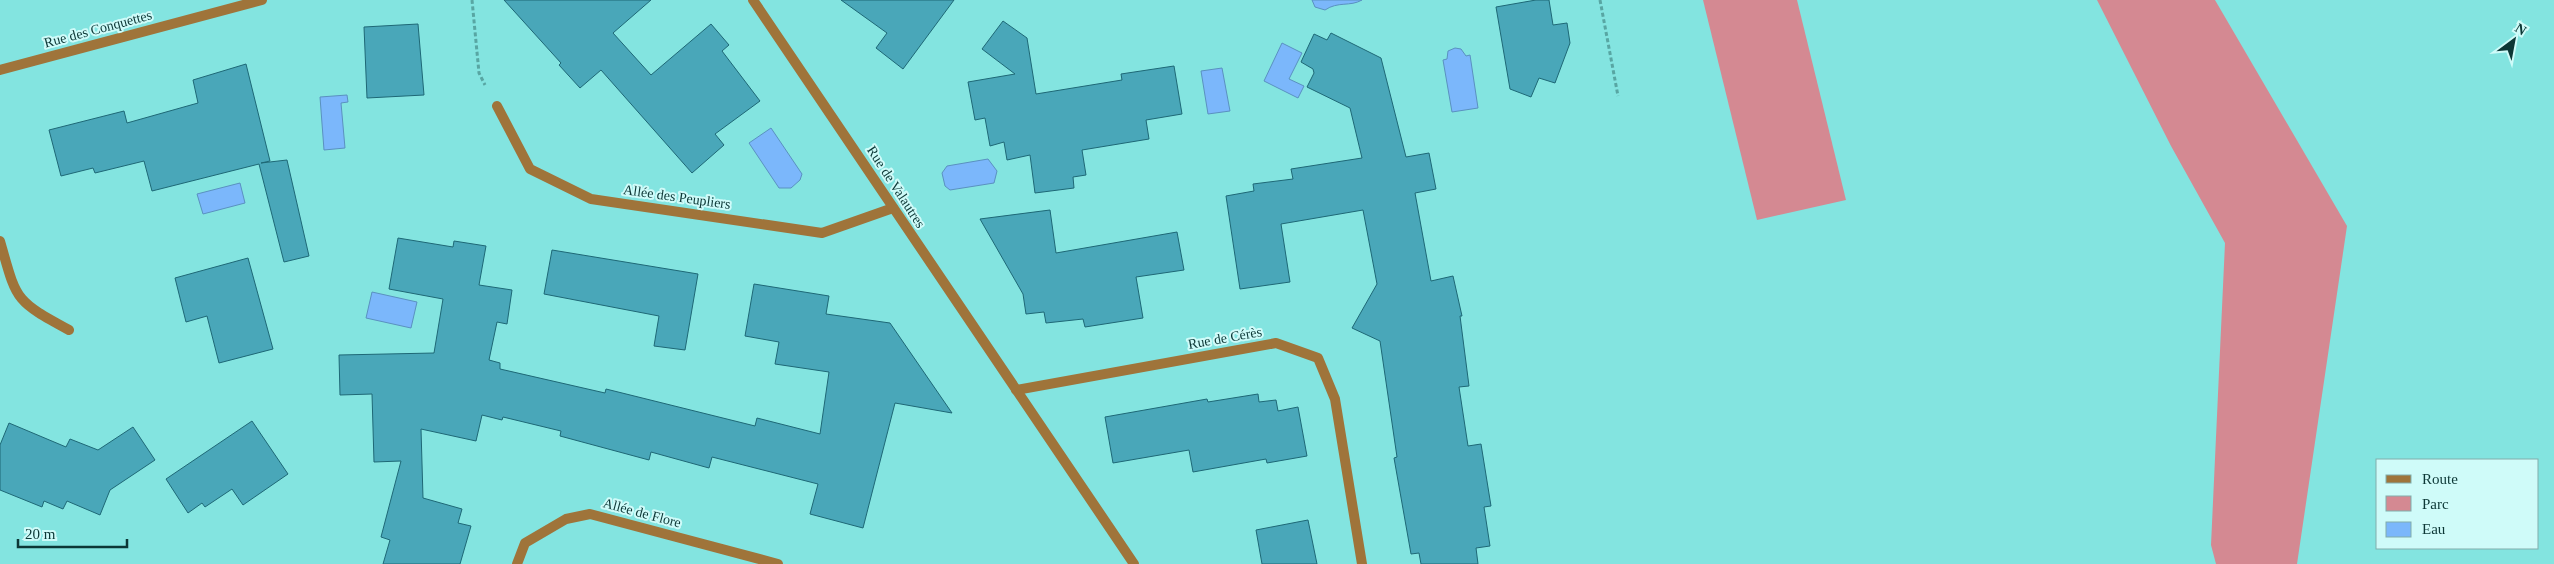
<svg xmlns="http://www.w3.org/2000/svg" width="2554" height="564" viewBox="0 0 2554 564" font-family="'Times New Roman',serif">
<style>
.green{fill:#d48992}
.water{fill:#7bb7fb;stroke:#5a91c0}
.building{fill:#49a7b9;stroke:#1e6876}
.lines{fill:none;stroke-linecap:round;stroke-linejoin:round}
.path{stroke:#58a6a3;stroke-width:3;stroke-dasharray:4 2.5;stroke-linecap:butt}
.minor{stroke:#9f743a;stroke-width:10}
.tertiary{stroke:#9f743a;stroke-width:10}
.labels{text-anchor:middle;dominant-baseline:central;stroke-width:4;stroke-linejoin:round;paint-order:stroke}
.street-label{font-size:14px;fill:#0c3736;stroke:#cffbf9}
</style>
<rect width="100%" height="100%" fill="#83e4e0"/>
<!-- green -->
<g class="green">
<path d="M1703,0H1797L1846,200L1757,220Z"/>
<path d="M2097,0H2215L2347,226L2297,564H2216L2211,545L2225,243L2171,146Z"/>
</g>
<!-- water -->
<g class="water">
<path d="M1312,0H1362C1350,7 1338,1 1325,10L1315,7Z"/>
<path d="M1282,43L1302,53L1289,79L1304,86L1298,98L1264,81Z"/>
<path d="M1455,48L1461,49L1466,56L1470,55L1478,108L1452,112L1443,60L1447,59L1448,51Z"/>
<path d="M1222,68L1230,111L1208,114L1201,71Z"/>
<path d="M347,95L348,102L341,103L345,148L324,150L320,97Z"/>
<path d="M771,128L802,174L800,180L791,188H779L749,143Z"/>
<path d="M988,159L997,171L994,183L950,190L945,186L942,173L947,166Z"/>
<path d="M240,183L245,203L203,214L197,194Z"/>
<path d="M372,292L417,302L411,328L366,318Z"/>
</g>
<!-- building -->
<g class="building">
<path d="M504,0H651L613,33L651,75L711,24L729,45L722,51L760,101L715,134L724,145L692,173L601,70L580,88L559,65L561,63Z"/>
<path d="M841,0H954L903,69L876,48L887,33Z"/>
<path d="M1536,0H1549L1553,25L1567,23L1570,43L1555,83L1539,78L1531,97L1510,89L1496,7Z"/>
<path d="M1003,21L1027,38L1036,94L1122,80L1121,74L1174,66L1182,114L1146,120L1149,139L1082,150L1086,175L1073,177L1074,188L1035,193L1030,155L1007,160L1004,142L990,146L985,118L975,120L968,82L1015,74L982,49Z"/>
<path d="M418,24L424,95L367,98L364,27Z"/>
<path d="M1331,33L1381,58L1406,157L1429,153L1436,189L1415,193L1431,281L1453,276L1462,316H1460L1469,386L1459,387L1468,446L1481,444L1491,506L1484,507L1490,546L1476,548L1478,564H1421L1419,553L1411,554L1394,458L1397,457L1380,341L1352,328L1377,284L1363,210L1281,224L1290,282L1240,289L1226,196L1254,191L1253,184L1293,179L1291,169L1362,158L1350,108L1307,87L1314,73L1313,69L1301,62L1314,34L1327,40Z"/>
<path d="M246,64L270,161L261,163L287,160L309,256L284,262L259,164L152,191L144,161L95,173L93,168L61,176L49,130L124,111L127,123L198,103L193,80Z"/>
<path d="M1050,210L1056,253L1177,232L1184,270L1136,277L1143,318L1085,327L1083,319L1046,323L1044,312L1026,314L1023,294L980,219Z"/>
<path d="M398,238L453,247L454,241L486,246L479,285L512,290L507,324L497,322L489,360L500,363V369L605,393L606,389L755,426L757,418L820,434L829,372L775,364L779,342L745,336L754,284L829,296L826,314L890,323L952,413L895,403L863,528L810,514L818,484L712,457L709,468L651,452L649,460L560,436L561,431L503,417L502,420L482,415L476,441L421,429L423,498L462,509L458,523L471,526L460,564H383L390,540L381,537L401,461L374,462L372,394L340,395L339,355L434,353L443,299L389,289Z"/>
<path d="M552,250L698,274L685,350L654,346L659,316L544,294Z"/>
<path d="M248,258L273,349L219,363L207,316L186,322L175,278Z"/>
<path d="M1258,394L1259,402L1276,400L1278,411L1298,407L1307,456L1267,463L1266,459L1193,472L1189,450L1113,463L1105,417L1207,399L1208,402Z"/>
<path d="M252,421L288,474L243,505L232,489L205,507L202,503L188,513L166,479Z"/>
<path d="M9,423L66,447L70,439L98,450L133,427L155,460L110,490L100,515L67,501L63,509L44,501L42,507L0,490V445Z"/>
<path d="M1308,520L1317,564H1262L1256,530Z"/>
</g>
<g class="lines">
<!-- path -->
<g class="path">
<path d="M472,0L479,73L485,85"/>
<path d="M1600,0L1618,96"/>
</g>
<!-- minor -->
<g class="minor">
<path d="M0,70L262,0"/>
<path d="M497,106L530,169L591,199L822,233L893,208"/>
<path d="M0,241C17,301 14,300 69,330"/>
<path d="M1016,390L1276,343L1318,358L1335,399L1362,564"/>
<path d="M517,564L525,543L566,519L590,514L778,564"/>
</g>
<!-- tertiary -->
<path class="tertiary" d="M753,0L1134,564"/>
</g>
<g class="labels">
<!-- street labels -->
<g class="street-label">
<text transform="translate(98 29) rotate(-15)">Rue des Conquettes</text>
<text transform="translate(896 187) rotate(57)">Rue de Valautres</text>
<text transform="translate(677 197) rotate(8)">Allée des Peupliers</text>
<text transform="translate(1225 338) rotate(-10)">Rue de Cérès</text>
<text transform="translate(642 513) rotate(15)">Allée de Flore</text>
</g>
</g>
<!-- legend -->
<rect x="2376" y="459" width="162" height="90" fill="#cffbf9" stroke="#81adab"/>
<rect x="2386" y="475" width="25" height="8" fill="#9f743a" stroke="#81adab"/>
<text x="2422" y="484" font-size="15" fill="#0c3736">Route</text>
<rect x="2386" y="496" width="25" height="15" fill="#d48992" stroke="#81adab"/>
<text x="2422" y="509" font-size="15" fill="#0c3736">Parc</text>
<rect x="2386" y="522" width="25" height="15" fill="#7bb7fb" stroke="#81adab"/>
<text x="2422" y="534" font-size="15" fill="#0c3736">Eau</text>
<!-- north arrow -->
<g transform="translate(2514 40) rotate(32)" stroke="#cffbf9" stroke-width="4" paint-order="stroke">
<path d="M0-4L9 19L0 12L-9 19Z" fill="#0c3736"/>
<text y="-8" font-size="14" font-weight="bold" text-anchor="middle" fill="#0c3736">N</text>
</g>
<!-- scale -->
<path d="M18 539v8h109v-8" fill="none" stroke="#0c3736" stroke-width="2.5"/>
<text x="25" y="539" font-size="15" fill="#0c3736" stroke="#cffbf9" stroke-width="4" paint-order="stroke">20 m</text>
</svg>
